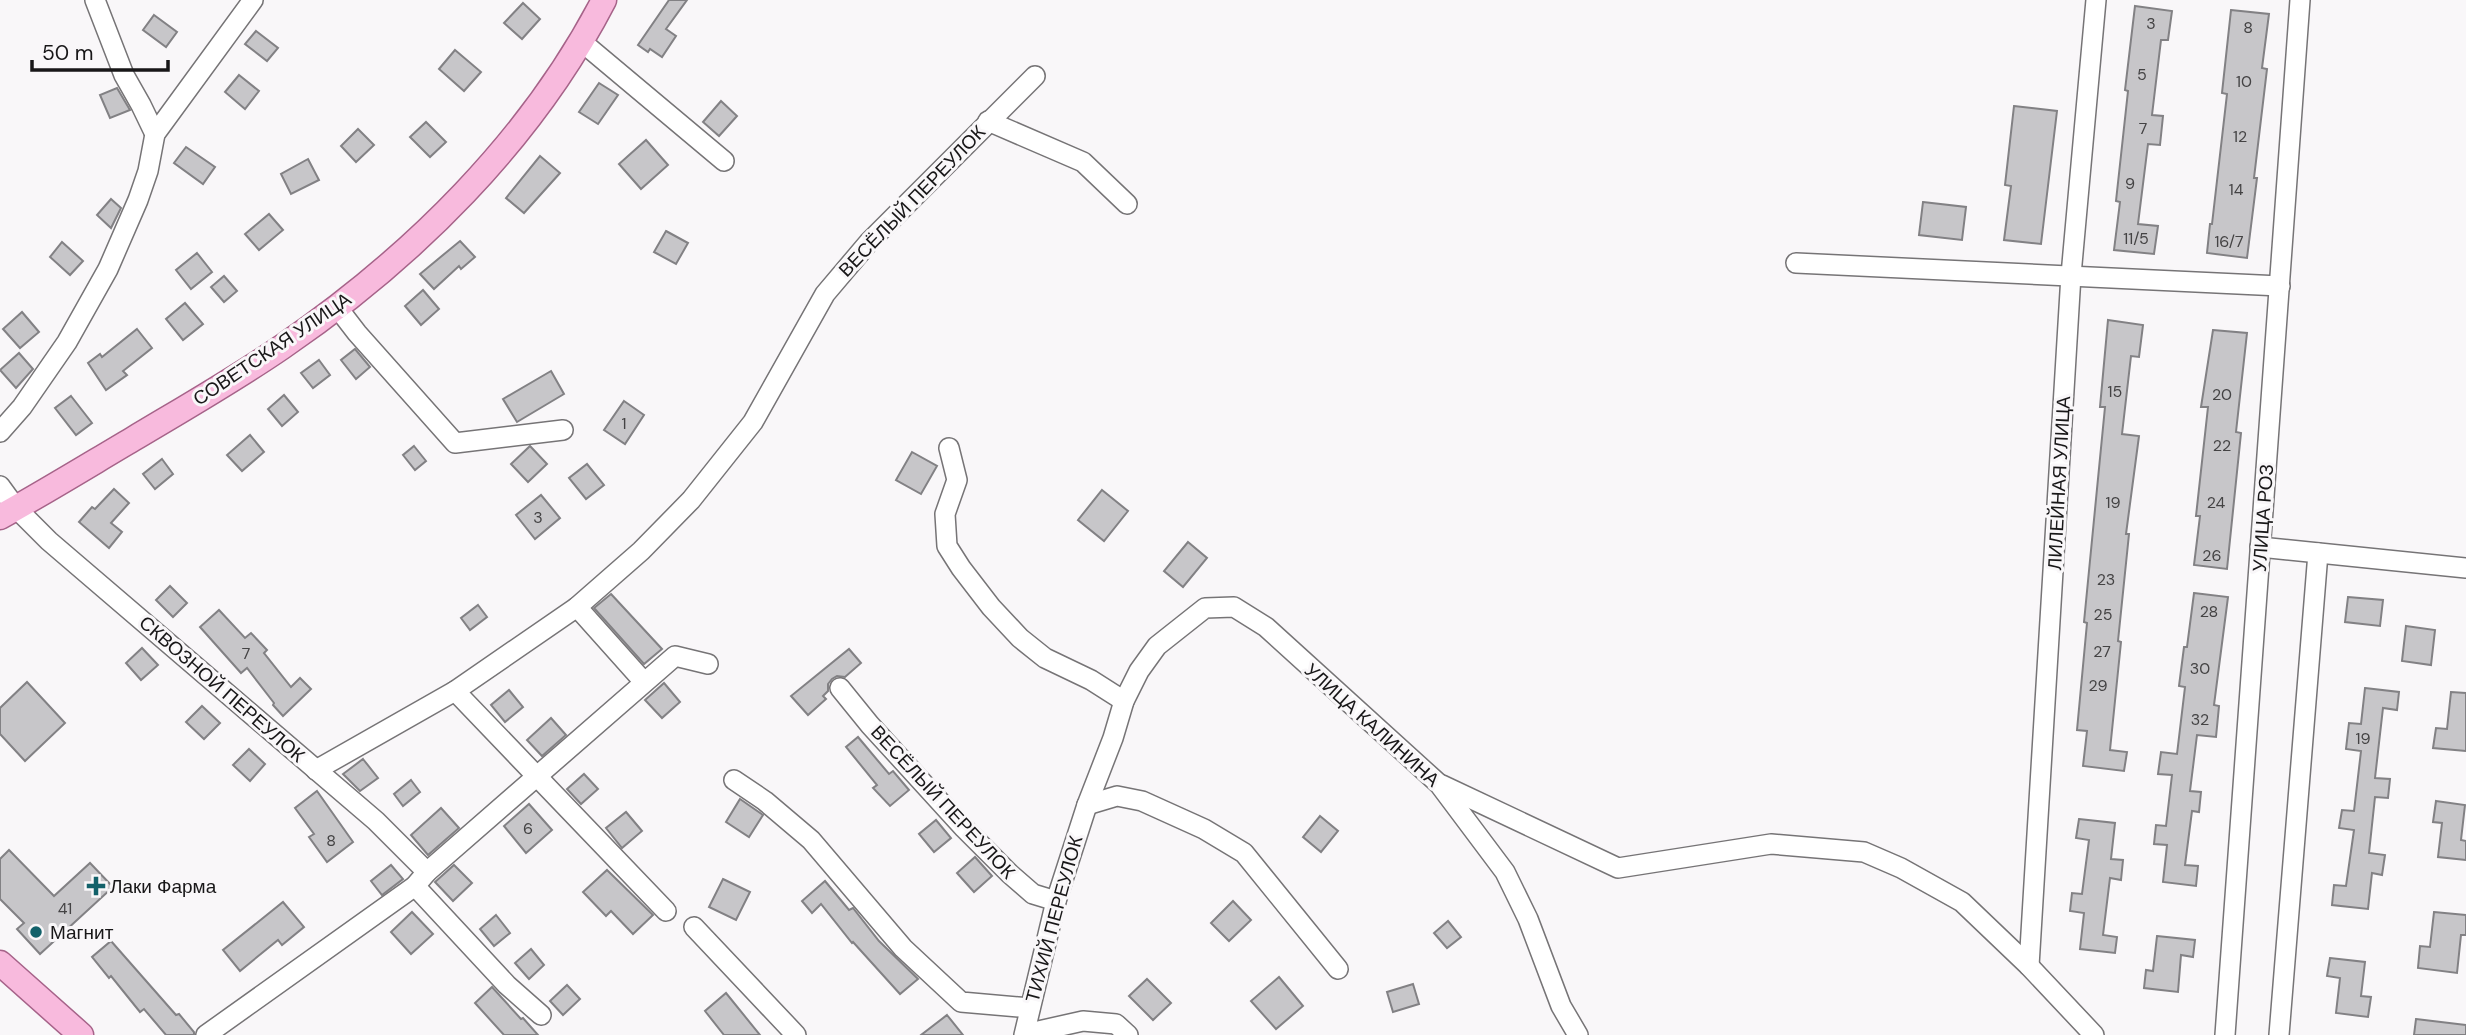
<svg xmlns="http://www.w3.org/2000/svg" width="2466" height="1035" viewBox="0 0 2466 1035" font-family="'DM Sans',sans-serif">
<style>
.building{fill:#c7c6c9;stroke:#828184;stroke-width:2}
.lines{fill:none;stroke-linecap:round;stroke-linejoin:round}
.minor-casing{stroke:#767476;stroke-width:22}
.major-casing{stroke:#a66389;stroke-width:27}
.minor{stroke:#fff;stroke-width:19}
.major{stroke:#f8badd;stroke-width:24}
.poi-dot{fill:#12616a;stroke:#f9f7f9;stroke-width:2.5}
.labels{text-anchor:middle;dominant-baseline:central;stroke-width:6;stroke-linejoin:round;paint-order:stroke}
.number-label{font-size:16px;fill:#444344}
.street-label{font-size:19px;fill:#181718;stroke:#f9f7f9}
.poi-label{font-size:19px;fill:#181718;stroke:#f9f7f9;text-anchor:start}
</style>
<rect width="100%" height="100%" fill="#f9f7f9"/>
<!-- building -->
<g class="building">
<path d="M669,0H687L666,29L676,36L662,57L650,49L648,52L638,45Z"/>
<path d="M523,3L540,19L522,39L504,23Z"/>
<path d="M2135,6L2172,11L2168,40H2161L2152,115L2163,116L2160,145L2148,144L2138,224L2158,226L2154,254L2114,250L2120,202L2116,201L2128,91L2125,90Z"/>
<path d="M2231,10L2269,14L2262,68L2267,69L2254,178H2257L2247,258L2207,253L2210,224H2212L2227,94L2222,93Z"/>
<path d="M154,15L177,32L166,47L143,30Z"/>
<path d="M256,31L278,48L267,61L245,44Z"/>
<path d="M455,50L481,72L464,91L439,69Z"/>
<path d="M239,75L259,91L245,109L225,92Z"/>
<path d="M599,83L618,95L598,124L579,112Z"/>
<path d="M117,88L130,110L110,118L100,95Z"/>
<path d="M721,101L737,116L719,136L703,122Z"/>
<path d="M2014,106L2057,111L2041,244L2004,240L2011,186L2005,185Z"/>
<path d="M426,122L446,142L430,157L410,137Z"/>
<path d="M358,129L374,145L356,162L341,146Z"/>
<path d="M646,140L668,165L641,189L619,164Z"/>
<path d="M186,147L215,167L203,184L174,163Z"/>
<path d="M540,156L560,173L524,213L506,198Z"/>
<path d="M308,159L319,180L291,194L281,174Z"/>
<path d="M111,199L121,208L111,228L97,215Z"/>
<path d="M1923,202L1966,207L1962,240L1919,235Z"/>
<path d="M269,214L283,230L259,250L245,234Z"/>
<path d="M666,231L688,243L676,264L654,252Z"/>
<path d="M460,241L475,257L461,269L459,266L434,289L420,274Z"/>
<path d="M62,242L83,261L70,275L50,257Z"/>
<path d="M197,253L212,272L191,289L176,270Z"/>
<path d="M224,276L237,291L224,302L211,287Z"/>
<path d="M423,290L439,309L421,325L405,306Z"/>
<path d="M185,303L203,324L183,340L166,319Z"/>
<path d="M22,312L39,332L20,348L3,329Z"/>
<path d="M2108,320L2143,325L2139,357L2131,356L2122,434L2139,436L2126,534H2129L2118,641L2121,642L2110,750L2127,752L2124,771L2083,766L2087,731L2077,730L2087,623L2084,622L2105,407H2100Z"/>
<path d="M137,329L152,348L123,371L127,375L106,390L88,363L100,354L102,357Z"/>
<path d="M2213,330L2247,333L2236,432L2241,433L2227,569L2194,565L2200,516H2196L2208,407H2201Z"/>
<path d="M355,349L370,367L356,379L341,360Z"/>
<path d="M19,353L33,369L16,388L0,370Z"/>
<path d="M319,360L330,375L313,388L301,373Z"/>
<path d="M551,371L564,394L517,422L503,399Z"/>
<path d="M284,395L298,412L282,426L268,409Z"/>
<path d="M71,396L92,423L76,435L55,408Z"/>
<path d="M624,401L644,415L625,444L604,430Z"/>
<path d="M250,435L264,452L242,471L227,455Z"/>
<path d="M414,446L426,461L415,470L403,455Z"/>
<path d="M530,446L547,464L528,482L511,464Z"/>
<path d="M912,452L937,466L921,494L896,480Z"/>
<path d="M162,459L173,474L155,489L143,474Z"/>
<path d="M587,464L604,485L586,499L569,478Z"/>
<path d="M114,489L129,503L111,523L122,532L109,548L79,522L92,507L95,509Z"/>
<path d="M1102,490L1128,511L1104,541L1078,520Z"/>
<path d="M541,495L560,518L535,539L516,515Z"/>
<path d="M1188,542L1207,558L1183,587L1164,571Z"/>
<path d="M170,586L187,603L173,617L156,600Z"/>
<path d="M2194,593L2228,597L2214,705L2219,706L2216,737L2197,735L2190,791L2201,792L2199,812L2192,811L2185,865L2198,866L2196,886L2163,882L2167,845L2154,844L2156,825L2166,826L2172,775L2158,774L2161,752L2177,754L2185,687L2179,686L2184,647H2187Z"/>
<path d="M611,594L662,649L644,664L594,608Z"/>
<path d="M2348,597L2383,600L2380,626L2345,622Z"/>
<path d="M478,605L487,617L470,630L461,618Z"/>
<path d="M219,610L245,638L251,633L267,650L264,653L291,687L300,678L311,689L283,716L273,705L274,703L247,668L241,673L200,627Z"/>
<path d="M2406,626L2435,630L2431,665L2402,661Z"/>
<path d="M142,648L158,665L141,680L126,663Z"/>
<path d="M849,649L861,663L845,677L837,676L832,679L828,684V691L823,696L826,699L808,715L791,696Z"/>
<path d="M27,682L65,723L25,761L0,734V708Z"/>
<path d="M664,683L680,702L662,718L645,700Z"/>
<path d="M2365,688L2399,692L2397,710L2383,708L2375,778L2390,779L2388,798L2375,797L2369,853L2385,855L2382,875L2372,873L2368,909L2332,905L2334,885L2346,886L2354,830L2339,828L2342,810L2354,811L2361,751L2346,749L2349,723L2361,724Z"/>
<path d="M509,690L523,707L505,722L491,705Z"/>
<path d="M2451,692L2466,693V751L2433,748L2436,728L2447,729Z"/>
<path d="M202,706L220,723L204,739L186,722Z"/>
<path d="M551,718L566,735L542,756L527,740Z"/>
<path d="M858,737L889,774L893,771L909,790L890,806L873,788L877,785L846,747Z"/>
<path d="M249,749L265,764L250,781L233,765Z"/>
<path d="M363,759L378,778L360,791L343,774Z"/>
<path d="M584,774L598,789L581,804L567,789Z"/>
<path d="M411,780L420,792L403,806L394,794Z"/>
<path d="M317,791L353,842L327,862L309,837L314,834L295,808Z"/>
<path d="M740,799L763,815L749,837L726,822Z"/>
<path d="M2436,801L2465,805L2461,840L2466,841V860L2438,857L2442,823L2433,822Z"/>
<path d="M529,804L552,830L526,853L504,826Z"/>
<path d="M441,808L459,828L428,855L411,835Z"/>
<path d="M626,812L642,831L622,848L606,828Z"/>
<path d="M1320,816L1338,831L1321,852L1303,837Z"/>
<path d="M2079,819L2115,823L2111,859L2123,860L2121,880L2110,878L2103,935L2117,937L2115,953L2080,949L2084,913L2070,911L2072,893L2082,894L2089,840L2076,838Z"/>
<path d="M936,820L951,838L934,852L919,834Z"/>
<path d="M9,850L54,896L90,863L113,887L40,954L17,929L24,923L0,899V859Z"/>
<path d="M975,857L992,876L974,892L957,873Z"/>
<path d="M391,865L403,879L382,895L371,881Z"/>
<path d="M454,865L472,883L453,901L435,882Z"/>
<path d="M607,870L653,915L633,934L611,911L606,916L583,892Z"/>
<path d="M723,879L750,892L736,920L709,907Z"/>
<path d="M825,881L849,910L853,908L879,941L918,979L900,994L853,942L852,943L821,904L812,913L802,901Z"/>
<path d="M1233,901L1251,920L1229,941L1211,923Z"/>
<path d="M283,902L304,927L282,945L278,940L240,971L223,950Z"/>
<path d="M412,912L433,934L411,954L391,932Z"/>
<path d="M2434,912L2466,915V935H2461L2457,973L2418,968L2420,946L2430,947Z"/>
<path d="M496,915L510,933L494,946L480,929Z"/>
<path d="M1448,921L1461,937L1447,948L1434,933Z"/>
<path d="M2157,936L2195,940L2193,957L2181,955L2178,992L2144,988L2146,970L2153,971Z"/>
<path d="M111,941L176,1015L179,1014L194,1032V1035H166L144,1009L140,1012L111,976L109,978L92,957Z"/>
<path d="M531,949L544,965L529,979L515,963Z"/>
<path d="M2330,958L2365,962L2361,996L2371,997L2368,1017L2336,1013L2340,978L2327,976Z"/>
<path d="M1279,977L1303,1006L1276,1029L1251,1001Z"/>
<path d="M1147,979L1171,1003L1153,1020L1129,996Z"/>
<path d="M1413,984L1419,1004L1393,1012L1387,992Z"/>
<path d="M567,985L580,999L563,1015L550,1001Z"/>
<path d="M492,987L521,1019L523,1018L538,1035H504L475,1003Z"/>
<path d="M726,993L760,1035H724L705,1011Z"/>
<path d="M947,1015L963,1035H921Z"/>
<path d="M2416,1019L2466,1025V1035H2414Z"/>
</g>
<g class="lines">
<defs>
<g id="minor">
<path d="M95,0L124,75L141,105L155,134"/>
<path d="M582,42L724,161"/>
<path d="M988,121L1083,162L1127,204"/>
<path d="M1796,263L2280,286"/>
<path d="M337,307L357,333L455,443L563,430"/>
<path d="M0,432L22,407L67,342L108,269L138,200L148,171L155,134L253,0"/>
<path d="M949,448L957,480L945,514L947,546L961,568L991,607L1020,638L1045,658L1091,680L1124,701"/>
<path d="M0,486L16,508L49,541L376,821L427,872"/>
<path d="M2260,547L2466,568"/>
<path d="M577,607L644,682"/>
<path d="M840,688L870,725L964,828L1010,874L1033,894L1056,901"/>
<path d="M455,691L666,911"/>
<path d="M316,770L455,691L577,607L641,551L691,500L753,422L825,294L869,242L1035,76"/>
<path d="M734,780L765,801L811,840L903,948L961,1002L1030,1008"/>
<path d="M1442,785L1618,868L1771,844L1864,852L1901,868L1962,902L2029,966L2094,1035"/>
<path d="M1087,805L1117,796L1142,801L1204,829L1244,853L1338,969"/>
<path d="M415,886L507,985L541,1015"/>
<path d="M694,927L796,1035"/>
<path d="M2029,966L2071,275L2096,0"/>
<path d="M1025,1034L1083,1021L1116,1024L1128,1035"/>
<path d="M206,1035L415,886L427,872L675,656L708,664"/>
<path d="M1024,1035L1056,901L1087,805L1113,738L1124,701L1139,671L1157,646L1205,608L1234,607L1266,627L1439,784L1505,872L1528,919L1561,1006L1578,1035"/>
<path d="M2225,1035L2300,0"/>
<path d="M2279,1035L2318,553"/>
</g>
<g id="major">
<path d="M0,517C45,492 89,465 133,439C183,409 234,380 282,347C412,258 531,141 604,0"/>
<path d="M0,963L81,1035"/>
</g>
</defs>
<!-- minor casing -->
<use href="#minor" class="minor-casing"/>
<!-- major casing -->
<use href="#major" class="major-casing"/>
<!-- minor -->
<use href="#minor" class="minor"/>
<!-- major -->
<use href="#major" class="major"/>
</g>
<!-- markers -->
<g class="poi-dot">
<path d="M92.5 875.5h7v7h7v7h-7v7h-7v-7h-7v-7h7z"/>
<circle cx="36" cy="932" r="7"/>
</g>
<g class="labels">
<!-- number labels -->
<g class="number-label">
<text x="2151" y="23">3</text>
<text x="2248" y="27">8</text>
<text x="2142" y="74">5</text>
<text x="2244" y="81">10</text>
<text x="2143" y="128">7</text>
<text x="2240" y="136">12</text>
<text x="2130" y="183">9</text>
<text x="2236" y="189">14</text>
<text x="2136" y="238">11/5</text>
<text x="2229" y="241">16/7</text>
<text x="2115" y="391">15</text>
<text x="2222" y="394">20</text>
<text x="624" y="423">1</text>
<text x="2222" y="445">22</text>
<text x="2113" y="502">19</text>
<text x="2216" y="502">24</text>
<text x="538" y="517">3</text>
<text x="2212" y="555">26</text>
<text x="2106" y="579">23</text>
<text x="2209" y="611">28</text>
<text x="2103" y="614">25</text>
<text x="2102" y="651">27</text>
<text x="246" y="653">7</text>
<text x="2200" y="668">30</text>
<text x="2098" y="685">29</text>
<text x="2200" y="719">32</text>
<text x="2363" y="738">19</text>
<text x="528" y="828">6</text>
<text x="331" y="840">8</text>
<text x="65" y="908">41</text>
</g>
<!-- street labels -->
<g class="street-label">
<text transform="translate(912 201) rotate(-46)">ВЕСЁЛЫЙ ПЕРЕУЛОК</text>
<text transform="translate(272 349) rotate(-34)">СОВЕТСКАЯ УЛИЦА</text>
<text transform="translate(2059 483) rotate(-87)">ЛИЛЕЙНАЯ УЛИЦА</text>
<text transform="translate(2263 518) rotate(-86)">УЛИЦА РОЗ</text>
<text transform="translate(222 689) rotate(41)">СКВОЗНОЙ ПЕРЕУЛОК</text>
<text transform="translate(1372 725) rotate(42)">УЛИЦА КАЛИНИНА</text>
<text transform="translate(943 802) rotate(47)">ВЕСЁЛЫЙ ПЕРЕУЛОК</text>
<text transform="translate(1054 919) rotate(-75)">ТИХИЙ ПЕРЕУЛОК</text>
</g>
<!-- poi labels -->
<g class="poi-label">
<text x="110" y="886">Лаки Фарма</text>
<text x="50" y="932">Магнит</text>
</g>
</g>
<!-- scale -->
<path d="M32 60v10h136v-10" fill="none" stroke="#181718" stroke-width="3.5"/>
<text x="42" y="60" font-size="21" fill="#181718" stroke="#f9f7f9" stroke-width="5" paint-order="stroke">50 m</text>
</svg>
